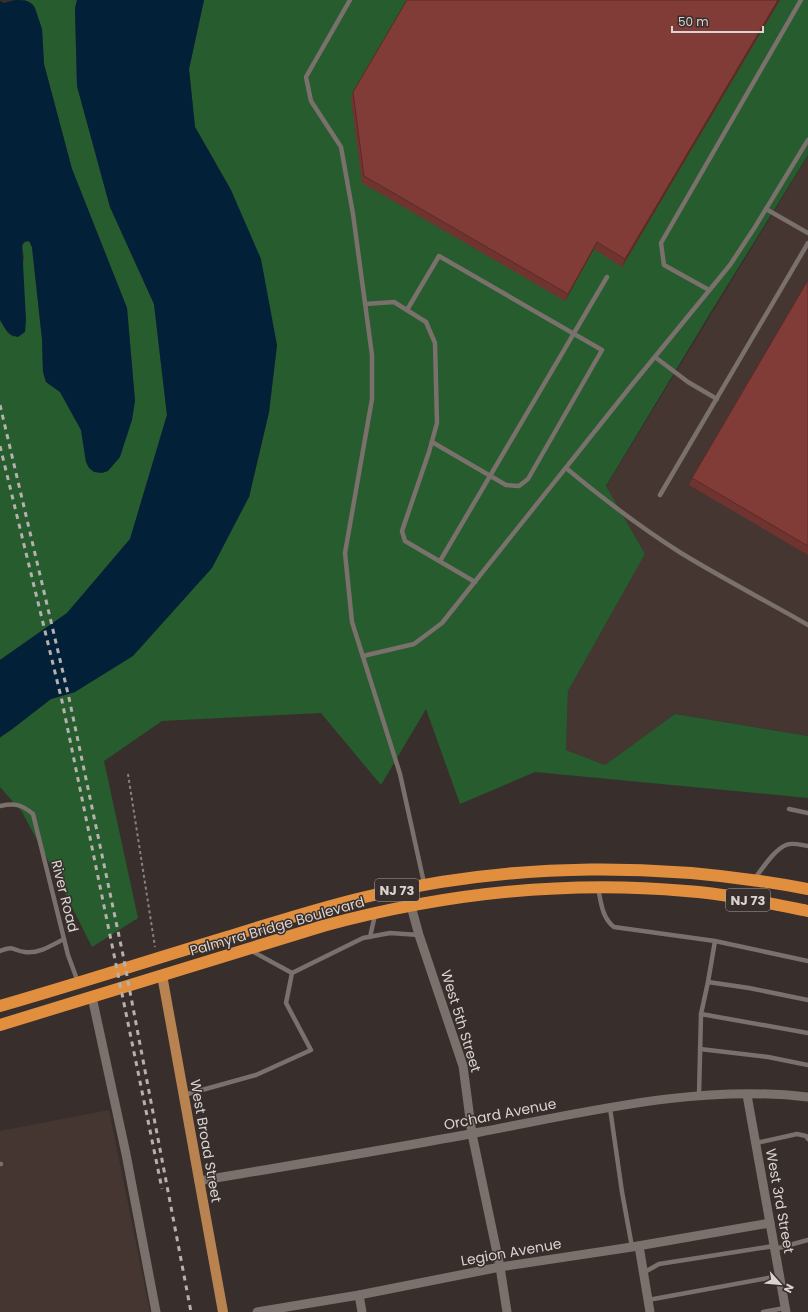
<svg xmlns="http://www.w3.org/2000/svg" width="808" height="1312" viewBox="0 0 808 1312" font-family="Poppins,sans-serif">
<style>
.built{fill:#463631}
.green{fill:#265c2e}
.water{fill:#022139}
.lines{fill:none;stroke-linecap:round;stroke-linejoin:round}
.path{stroke:#898280;stroke-width:2;stroke-dasharray:3 3;stroke-linecap:butt}
.lane{stroke:#7a706c;stroke-width:4.5}
.street{stroke:#7a706c;stroke-width:9}
.primary{stroke:#b88350;stroke-width:10}
.highway{stroke:#e18f3e;stroke-width:12}
.rail{stroke:#b6b0ae;stroke-width:3;stroke-dasharray:5 5;stroke-linecap:butt}
.wall{fill:#703430}
.shaded-wall{fill:#5b2a27}
.building{fill:#823c38;stroke:#5b2a27}
.labels{text-anchor:middle;dominant-baseline:central;stroke-width:3;stroke-linejoin:round;paint-order:stroke}
.shield{fill:#382f2c;stroke:#a9a2a0;stroke-width:1}
.shield-label{font-size:13px;font-weight:bold;fill:#d9d4d2}
.street-label{font-size:14px;fill:#d9d4d2;stroke:#382f2c}
</style>
<rect width="100%" height="100%" fill="#382f2c"/>
<!-- built -->
<g class="built">
<path d="M808,156V736L675,714L605,765L566,750L568,691L645,554L606,487Z"/>
<path d="M109,1110L150,1312H0V1131Z"/>
</g>
<!-- green -->
<g class="green">
<path d="M25,0H77L75,8L77,86L110,207L154,304L167,415L130,539L67,613L0,660V320L8,333L13,337L24,257C23,251 20,244 27,241L30,242L32,247L42,339L43,372L46,382L60,392L81,430L86,462L135,401L127,308L72,169L44,64L42,29L33,5Z"/>
<path d="M204,0H808V155L709,315L606,486L645,554L568,691L566,750L605,765L675,714L808,736V798L535,772L460,804L426,709L381,785L321,713L162,721L104,761L138,918L92,947L59,881L22,812L0,787V738L51,699L75,692L249,497L269,412L277,345L231,190L195,127L189,69Z"/>
</g>
<!-- water -->
<g class="water">
<path d="M15,0C23,0 31,0 35,8L42,29L44,64L72,169L127,308L135,401L132,420L120,457L108,471L102,473L94,472L89,468L86,462L81,430L60,392L46,382L43,372L42,339L32,247L29,241L24,242L22,245L26,320L25,332L18,337C8,336 5,328 0,320V1L4,3Z"/>
<path d="M77,0H204L189,69L195,127L231,190L261,259L277,345L269,412L249,497L212,568L133,656L75,692L51,699L11,730L0,737V660L67,613L130,539L167,415L154,304L110,207L77,86L75,8Z"/>
</g>
<g class="lines">
<!-- path -->
<path class="path" d="M128,774L155,947"/>
<!-- lane -->
<g class="lane">
<path d="M350,0L306,77L311,101L341,147L353,214L372,355V399L345,553L352,622L400,774L424,883"/>
<path d="M766,209L808,233"/>
<path d="M709,290L664,265L661,243L801,0"/>
<path d="M365,304L394,302L426,322L435,343L437,423L429,452L402,531L405,541L475,582"/>
<path d="M407,310L439,256L602,350L528,479L519,486L506,485L432,442"/>
<path d="M655,357L688,382L717,399"/>
<path d="M566,468C602,498 640,527 681,553C722,578 766,601 808,625"/>
<path d="M660,495L808,243"/>
<path d="M440,561L607,277"/>
<path d="M363,656L414,644L442,623L631,386L730,265L755,227L808,140"/>
<path d="M0,806C15,803 21,804 33,814L68,955L78,982"/>
<path d="M789,809L808,813"/>
<path d="M755,878C763,868 774,850 786,845C792,842 801,845 808,846"/>
<path d="M598,888C601,902 602,918 614,927L715,941L808,961"/>
<path d="M370,937L375,915"/>
<path d="M250,950L292,973"/>
<path d="M0,951C15,945 13,951 25,952C39,954 52,945 64,939"/>
<path d="M708,982L715,941"/>
<path d="M701,1014L808,1033"/>
<path d="M700,1049L768,1057L808,1065"/>
<path d="M184,1095L256,1075L311,1050L286,1003L292,973L363,938L390,933L419,935"/>
<path d="M699,1095L701,1014L708,982L749,988L808,1000"/>
<path d="M610,1108L622,1192L632,1247"/>
<path d="M756,1143L797,1134L806,1136L808,1139"/>
<path d="M0,1164H1"/>
<path d="M775,1249L808,1240"/>
<path d="M643,1273L659,1264L774,1246"/>
<path d="M648,1300L779,1276"/>
<path d="M763,1312L785,1308"/>
</g>
<!-- street -->
<g class="street">
<path d="M411,906L419,935L463,1066L472,1134L500,1267L507,1312"/>
<path d="M92,997L126,1154L156,1312"/>
<path d="M747,1095L786,1312"/>
<path d="M199,1181C292,1165 386,1150 480,1132C587,1112 698,1084 808,1097"/>
<path d="M639,1246L650,1312"/>
<path d="M359,1295L362,1312"/>
<path d="M257,1312L359,1295L500,1267L632,1247L770,1223"/>
</g>
<!-- primary -->
<path class="primary" d="M162,975L223,1312"/>
<!-- highway -->
<g class="highway">
<path d="M0,1006C76,984 151,960 227,937C276,922 324,906 374,895C516,862 665,862 808,889"/>
<path d="M0,1025L323,926C441,894 564,880 686,891C727,894 768,903 808,911"/>
</g>
<!-- rail -->
<g class="rail">
<path d="M0,405L69,698L123,955L191,1312"/>
<path d="M0,446L62,701L162,1189"/>
</g>
</g>
<!-- wall -->
<g class="wall">
<path d="M780,0L622,267L594,249L565,301L362,183L351,99L353,92Z"/>
<path d="M808,280V555L689,485L692,478Z"/>
</g>
<!-- shaded-wall -->
<g class="shaded-wall">
<path d="M778,0H780L622,267L625,259Z"/>
<path d="M597,242L594,249L565,301L568,294Z"/>
</g>
<!-- building -->
<g class="building">
<path d="M407,0H778L625,259L597,242L568,294L364,176L353,92Z"/>
<path d="M808,280V546L692,478Z"/>
</g>
<g class="labels">
<!-- shield labels -->
<g class="shield">
<rect x="375" y="879" width="44" height="22" rx="3"/>
<rect x="726" y="889" width="44" height="22" rx="3"/>
</g>
<g class="shield-label">
<text x="397" y="890">NJ 73</text>
<text x="748" y="900">NJ 73</text>
</g>
<!-- street labels -->
<g class="street-label">
<text transform="translate(65 896) rotate(76)">River Road</text>
<text transform="translate(277 926) rotate(-16)">Palmyra Bridge Boulevard</text>
<text transform="translate(461 1021) rotate(73)">West 5th Street</text>
<text transform="translate(500 1114) rotate(-11)">Orchard Avenue</text>
<text transform="translate(206 1141) rotate(80)">West Broad Street</text>
<text transform="translate(780 1201) rotate(80)">West 3rd Street</text>
<text transform="translate(511 1252) rotate(-10)">Legion Avenue</text>
</g>
</g>
<!-- north arrow -->
<g transform="translate(780 1284) rotate(117)" stroke="#382f2c" stroke-width="3" paint-order="stroke">
<path d="M0-3L7 15L0 10L-7 15Z" fill="#d9d4d2"/>
<text y="-6" font-size="11" font-weight="bold" text-anchor="middle" fill="#d9d4d2">N</text>
</g>
<!-- scale -->
<path d="M672 26v6h91v-6" fill="none" stroke="#d9d4d2" stroke-width="2"/>
<text x="678" y="26" font-size="12" fill="#d9d4d2" stroke="#382f2c" stroke-width="3" paint-order="stroke">50 m</text>
</svg>
